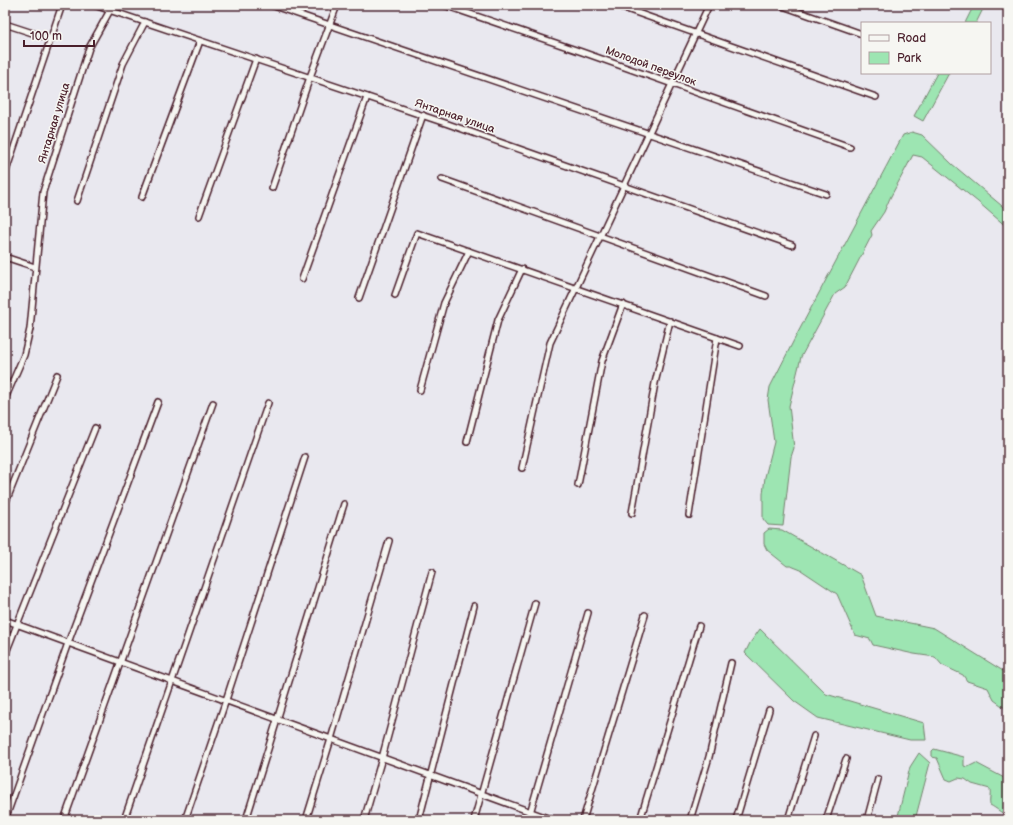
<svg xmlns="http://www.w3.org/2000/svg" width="1013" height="825" viewBox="0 0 1013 825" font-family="'Balsamiq Sans',sans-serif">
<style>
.green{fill:#9de5b2;stroke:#74826e}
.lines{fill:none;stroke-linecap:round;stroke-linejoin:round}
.minor-casing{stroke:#4a1f2b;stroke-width:8}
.minor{stroke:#f6f6f2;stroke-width:5}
.labels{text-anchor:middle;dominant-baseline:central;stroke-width:3;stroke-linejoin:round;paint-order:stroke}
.street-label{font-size:11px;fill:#4a1f2b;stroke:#f6f6f2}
</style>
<rect width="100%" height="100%" fill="#e9e8ef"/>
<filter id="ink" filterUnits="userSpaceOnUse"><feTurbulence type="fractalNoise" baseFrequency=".025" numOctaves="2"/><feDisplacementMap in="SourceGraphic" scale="8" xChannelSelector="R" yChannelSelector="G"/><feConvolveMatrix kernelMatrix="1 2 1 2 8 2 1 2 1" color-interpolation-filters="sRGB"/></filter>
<g filter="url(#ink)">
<!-- green -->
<g class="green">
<path d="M974,5H985L976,23H965Z"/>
<path d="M937,73H949L923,121L914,116Z"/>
<path d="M912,132L922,135L952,164L1008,211V228L978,202L922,157L913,155L890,198L884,212L871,231L872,235L845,287L835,294L801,357L789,406L794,448L791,457L783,526L768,525L763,519V494L765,477L774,442L768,400L770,387L794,340L903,135Z"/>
<path d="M769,529L782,530L861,575L876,616L934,628L1008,674V707L1005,708L994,700L988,688L967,681L963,675L942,665L935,657L914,654L873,645L870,639L855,635L837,594L801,570L791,566H787L767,550L764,544V533Z"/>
<path d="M760,629L826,694L924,723L926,740H910L818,718L794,701L745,653L750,643Z"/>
<path d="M934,749L964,757V766L968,767L976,763L1008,780V816C1004,815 996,808 990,805C989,799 991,796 990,789L972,784L965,779L958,778L951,781L946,779L937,758L932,757V751Z"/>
<path d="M919,753L930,763L915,820H897L910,767Z"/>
</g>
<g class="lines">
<defs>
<g id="minor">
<path d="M94,5L448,124L792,245"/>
<path d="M271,5L826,194"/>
<path d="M444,5L582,52L850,147"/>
<path d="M615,5L876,97"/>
<path d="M780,5L862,34"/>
<path d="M5,24L51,39"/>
<path d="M5,174L62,5"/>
<path d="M442,179L766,296"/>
<path d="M272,188L310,77L337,5"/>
<path d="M142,197L200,41"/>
<path d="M77,201L123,64L145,22"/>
<path d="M199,216L256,59"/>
<path d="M5,257L35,267"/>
<path d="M302,279L367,97"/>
<path d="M395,295L417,233L740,346"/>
<path d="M359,298L423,115"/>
<path d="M420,390L444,303L469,251"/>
<path d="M5,399L24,355L30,329L43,192L89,48L113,5"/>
<path d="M467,442L498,320L522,269"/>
<path d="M522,468L550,343L709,5"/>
<path d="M578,485L602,361L623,304"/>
<path d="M5,504L57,375"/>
<path d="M632,513L655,383L670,321"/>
<path d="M689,515L717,338"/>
<path d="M5,620L553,820"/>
<path d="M5,655L95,428"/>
<path d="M5,820L68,643L158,402"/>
<path d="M64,820L213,403"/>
<path d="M124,820L268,403"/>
<path d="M185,820L226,700L305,457"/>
<path d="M246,820L344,504"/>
<path d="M306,820L331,739L389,541"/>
<path d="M364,820L382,758L432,572"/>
<path d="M419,820L474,606"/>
<path d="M474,820L535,603"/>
<path d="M528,820L588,613"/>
<path d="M583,820L645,615"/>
<path d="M640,820L699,626"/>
<path d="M690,820L709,757L731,663"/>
<path d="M736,820L769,710"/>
<path d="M788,820L814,736"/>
<path d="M826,820L846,759"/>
<path d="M867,820L878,779"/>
</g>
</defs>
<!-- minor casing -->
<use href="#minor" class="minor-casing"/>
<!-- minor -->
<use href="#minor" class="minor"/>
</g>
</g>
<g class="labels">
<!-- street labels -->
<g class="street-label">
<text transform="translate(651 66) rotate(20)">Молодой переулок</text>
<text transform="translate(455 116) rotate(19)">Янтарная улица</text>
<text transform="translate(54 123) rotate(-73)">Янтарная улица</text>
</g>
</g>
<!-- margin -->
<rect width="1013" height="825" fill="none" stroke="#f6f6f2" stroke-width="20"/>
<rect x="10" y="10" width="993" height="805" fill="none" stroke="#4a1f2b" stroke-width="1.5" filter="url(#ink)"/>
<!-- legend -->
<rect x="861" y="22" width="130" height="52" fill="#f6f6f2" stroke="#b1a0a2"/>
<rect x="869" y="35" width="20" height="6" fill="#f6f6f2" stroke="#b1a0a2"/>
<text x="897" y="42" font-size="12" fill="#4a1f2b">Road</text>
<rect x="869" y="52" width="20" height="12" fill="#9de5b2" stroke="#b1a0a2"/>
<text x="897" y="62" font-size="12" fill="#4a1f2b">Park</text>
<!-- scale -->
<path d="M24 40v6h70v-6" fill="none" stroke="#4a1f2b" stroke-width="2"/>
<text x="30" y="40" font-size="12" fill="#4a1f2b" stroke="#f6f6f2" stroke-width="3" paint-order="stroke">100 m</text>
</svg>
